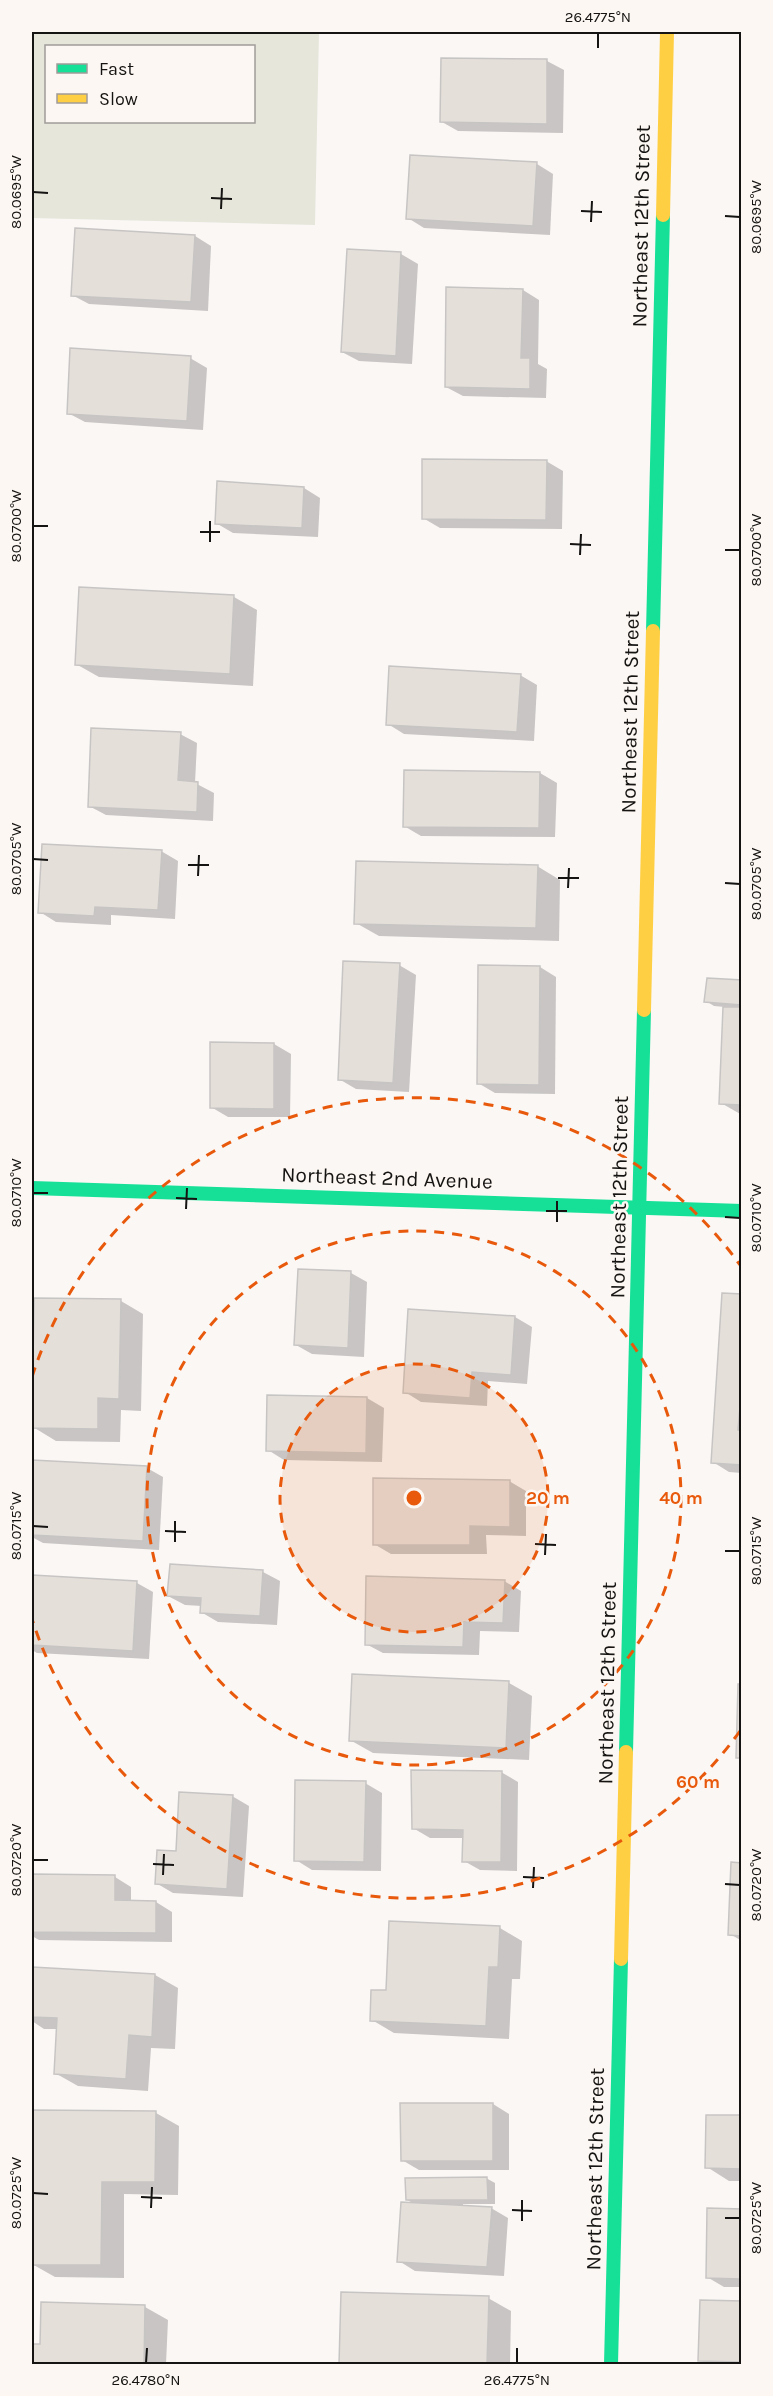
<svg xmlns="http://www.w3.org/2000/svg" width="773" height="2396" viewBox="0 0 773 2396" font-family="Karla,sans-serif">
<style>
.green{fill:#e6e6db;fill-rule:evenodd}
.shadow{fill:#0003}
.building{fill:#e5dfda;stroke:#c7c5c4;stroke-width:1.5}
.lines{fill:none;stroke-linecap:round;stroke-linejoin:round}
.fast{stroke:#16e098;stroke-width:14}
.slow{stroke:#ffcf43;stroke-width:14}
.ticks{fill:none;stroke:#151412;stroke-width:2}
.ring{fill:none;stroke:#e8590c;stroke-width:3;stroke-dasharray:10 8}
.labels{text-anchor:middle;dominant-baseline:central;stroke-width:5;stroke-linejoin:round;paint-order:stroke}
.street-label{font-size:21px;fill:#151412;stroke:#fcf7f3}
.centre{fill:#e8590c;stroke:#fcf7f3;stroke-width:3}
.ring-label{font-size:18px;text-anchor:middle;font-weight:bold;fill:#e8590c;stroke:#fcf7f3;stroke-width:5;stroke-linejoin:round;paint-order:stroke}
.neatline{fill:none;stroke:#151412;stroke-width:2}
.ticks-label{font-size:15px;text-anchor:middle;fill:#151412}
</style>
<rect width="100%" height="100%" fill="#faf7f5"/>
<!-- green -->
<path class="green" d="M32,32H319L315,225L32,218ZM46,46H254V122H46Z"/>
<!-- shadow -->
<g class="shadow">
<path d="M442,59L547,61L564,70L563,133L458,131L442,122Z"/>
<path d="M537,164L553,174L550,235L424,228L408,218Z"/>
<path d="M195,236L211,246L208,311L89,304L72,295Z"/>
<path d="M348,251L401,254L418,264L412,364L359,361L342,352Z"/>
<path d="M523,290L539,300L538,364L547,369L546,398L463,396L446,387Z"/>
<path d="M190,358L207,368L203,430L85,422L68,413Z"/>
<path d="M546,461L563,471L562,529L440,528L423,518Z"/>
<path d="M304,488L320,498L318,537L233,533L216,523Z"/>
<path d="M81,588L234,597L257,610L253,686L99,677L76,664Z"/>
<path d="M520,675L537,685L534,741L404,734L388,724Z"/>
<path d="M180,734L197,743L195,783L214,793L213,821L106,815L89,806Z"/>
<path d="M540,773L557,783L555,837L421,836L404,826Z"/>
<path d="M161,851L178,861L175,919L111,915V925L56,922L40,912Z"/>
<path d="M537,866L560,880L559,941L379,936L356,923Z"/>
<path d="M399,965L416,975L409,1092L356,1089L339,1079Z"/>
<path d="M540,967L556,977L555,1094L495,1093L478,1083Z"/>
<path d="M742,982V1115L721,1103L725,1007L714,1006L706,1001Z"/>
<path d="M211,1044H274L291,1054L290,1117H228L211,1107Z"/>
<path d="M351,1273L367,1282L364,1357L312,1354L296,1345Z"/>
<path d="M742,1296V1473L729,1472L713,1462Z"/>
<path d="M121,1301L143,1314L141,1411L121,1410L120,1442L56,1441L33,1427Z"/>
<path d="M410,1310L515,1317L532,1327L527,1384L488,1381L487,1406L421,1402L405,1392Z"/>
<path d="M367,1398L384,1408L382,1462L284,1460L268,1450Z"/>
<path d="M32,1461L147,1468L163,1477L159,1550L43,1543L32,1537Z"/>
<path d="M509,1481L526,1491V1536L486,1535L487,1554H391L374,1544Z"/>
<path d="M171,1565L263,1572L280,1581L277,1625L218,1622L201,1612L202,1606L185,1605L168,1596Z"/>
<path d="M32,1577L137,1583L153,1592L149,1659L37,1653L32,1650Z"/>
<path d="M504,1581L521,1591L519,1632L480,1631L479,1655L383,1653L366,1644Z"/>
<path d="M509,1683L532,1696L529,1760L373,1753L350,1740Z"/>
<path d="M501,1772L518,1782L517,1871L480,1870L464,1861V1838H430L413,1828Z"/>
<path d="M365,1783L382,1793L381,1871L312,1870L296,1860Z"/>
<path d="M232,1796L249,1806L243,1897L173,1893L156,1883Z"/>
<path d="M742,1864V1941L730,1934Z"/>
<path d="M32,1876L115,1877L131,1887V1902H156L172,1912V1942L39,1940L32,1936Z"/>
<path d="M500,1928L522,1941L520,1979H512L509,2039L394,2033L372,2020L387,1992Z"/>
<path d="M32,1968L155,1975L178,1988L175,2049L151,2048L148,2091L78,2086L55,2073L58,2029H44L32,2021Z"/>
<path d="M493,2104L509,2114V2170H419L402,2160Z"/>
<path d="M156,2113L179,2126L178,2195L124,2194V2278L55,2277L32,2264Z"/>
<path d="M742,2117V2181H729L707,2167Z"/>
<path d="M486,2178L495,2183V2204H463V2207L491,2208L508,2218L504,2276L415,2271L399,2261L415,2204L407,2200Z"/>
<path d="M742,2211V2287H724L707,2277Z"/>
<path d="M342,2293L488,2298L511,2311L510,2364H340Z"/>
<path d="M742,2303V2364H708L700,2360Z"/>
<path d="M145,2307L168,2320L166,2364H32V2345H41Z"/>
</g>
<!-- building -->
<g class="building">
<path d="M441,58L547,59V124L440,122Z"/>
<path d="M410,155L537,162L533,226L406,219Z"/>
<path d="M75,228L195,235L191,302L71,296Z"/>
<path d="M347,249L401,252L396,356L341,352Z"/>
<path d="M446,287L523,289L521,358H530V389L445,387Z"/>
<path d="M70,348L191,356L187,421L67,414Z"/>
<path d="M422,459L547,460L546,520L422,519Z"/>
<path d="M217,481L304,487L302,528L215,524Z"/>
<path d="M79,587L234,595L230,674L75,665Z"/>
<path d="M389,666L521,674L517,732L386,725Z"/>
<path d="M91,728L181,732L178,780L198,782L197,812L88,807Z"/>
<path d="M404,770L540,772L539,828L403,827Z"/>
<path d="M42,844L162,850L158,910L95,907L94,916L38,913Z"/>
<path d="M356,861L538,865L536,928L354,924Z"/>
<path d="M343,961L400,963L393,1083L338,1080Z"/>
<path d="M478,965L540,966L539,1085L477,1084Z"/>
<path d="M707,978L742,980V1005L704,1002Z"/>
<path d="M723,1007H742V1105L719,1104Z"/>
<path d="M210,1042L274,1043V1109L210,1108Z"/>
<path d="M298,1269L351,1271L348,1348L294,1345Z"/>
<path d="M722,1293L742,1294V1384L738,1430L742,1431V1465L711,1463Z"/>
<path d="M34,1298L121,1299L119,1399L98,1398V1429L32,1428Z"/>
<path d="M408,1309L515,1316L511,1375L472,1372L470,1398L403,1393Z"/>
<path d="M267,1395L367,1397L366,1453L266,1451Z"/>
<path d="M32,1460L147,1466L143,1541L32,1535Z"/>
<path d="M373,1478L510,1480V1527L470,1526V1545H373Z"/>
<path d="M170,1564L263,1570L260,1616L200,1613L201,1598L167,1596Z"/>
<path d="M32,1575L137,1581L133,1651L32,1645Z"/>
<path d="M366,1576L505,1580L503,1623L464,1622L463,1647L365,1645Z"/>
<path d="M352,1674L509,1681L506,1748L349,1741Z"/>
<path d="M738,1684H742V1758H736Z"/>
<path d="M411,1770L502,1771L501,1862H462L463,1830L412,1829Z"/>
<path d="M295,1780L366,1781L364,1862L294,1861Z"/>
<path d="M179,1792L233,1795L227,1889L155,1884L157,1850L176,1851Z"/>
<path d="M731,1862L742,1863V1936L728,1935Z"/>
<path d="M32,1874L115,1875V1900L156,1901V1933L32,1932Z"/>
<path d="M389,1921L500,1926L498,1967H489L486,2026L370,2021L371,1990H386Z"/>
<path d="M32,1967L155,1974L152,2037L129,2035L126,2079L54,2074L57,2018L32,2017Z"/>
<path d="M400,2103H493V2161H401Z"/>
<path d="M32,2110L156,2111L155,2182H102L101,2265H32Z"/>
<path d="M706,2115H742V2169L705,2168Z"/>
<path d="M487,2177L488,2200H406L405,2178Z"/>
<path d="M401,2202L492,2207L487,2267L397,2262Z"/>
<path d="M707,2208L742,2209V2279L706,2278Z"/>
<path d="M341,2292L489,2296L487,2364H339Z"/>
<path d="M700,2300L742,2301V2362L698,2361Z"/>
<path d="M41,2302L145,2305L144,2364H32V2344H40Z"/>
</g>
<g class="lines">
<!-- fast -->
<g class="fast">
<path d="M653,631L663,215"/>
<path d="M32,1188L742,1211"/>
<path d="M626,1752L644,1010"/>
<path d="M611,2364L621,1959"/>
</g>
<!-- slow -->
<g class="slow">
<path d="M663,215L667,32"/>
<path d="M644,1010L653,631"/>
<path d="M621,1959L626,1752"/>
</g>
</g>
<!-- ticks -->
<path class="ticks" d="M598,48V33M33,192L48,193M211,198L232,199M221,209L222,188M581,211L602,212M725,216L740,217M591,222L592,201M33,526H48M200,532H220M210,542V521M570,544L591,545M725,550H740M580,555L581,534M33,859L48,860M188,865H209M198,876L199,855M558,878H579M725,883L740,884M568,888L569,868M33,1193H48M176,1198L197,1199M186,1209L187,1188M546,1211H567M725,1217L740,1218M557,1222V1201M33,1526L48,1527M165,1531L186,1532M175,1542V1521M535,1544L556,1545M725,1551H740M545,1555L546,1534M33,1860H48M153,1864L174,1865M163,1875L164,1854M523,1877L544,1878M725,1884L740,1885M533,1888L534,1867M33,2193L48,2194M141,2197L162,2198M151,2208L152,2187M512,2210L532,2211M725,2218H740M522,2221V2200M146,2363L147,2348M517,2363V2348"/>
<!-- distance rings -->
<circle cx="414" cy="1498" r="134" fill="#e8590c" fill-opacity=".12"/>
<g class="ring">
<circle cx="414" cy="1498" r="134"/>
<circle cx="414" cy="1498" r="267"/>
<path d="M740 1731A401 401 0 0 1 32 1619M32 1377A401 401 0 0 1 740 1265"/>
</g>
<g class="labels">
<!-- street labels -->
<g class="street-label">
<text transform="translate(641 226) rotate(-89)">Northeast 12th Street</text>
<text transform="translate(630 712) rotate(-89)">Northeast 12th Street</text>
<text transform="translate(387 1178) rotate(2)">Northeast 2nd Avenue</text>
<text transform="translate(619 1197) rotate(-89)">Northeast 12th Street</text>
<text transform="translate(607 1683) rotate(-89)">Northeast 12th Street</text>
<text transform="translate(595 2169) rotate(-89)">Northeast 12th Street</text>
</g>
</g>
<circle cx="414" cy="1498" r="9" class="centre"/>
<g class="ring-label">
<text x="548" y="1504">20 m</text>
<text x="681" y="1504">40 m</text>
<text x="698" y="1788">60 m</text>
</g>
<!-- border -->
<rect width="773" height="2396" fill="none" stroke="#fcf7f3" stroke-width="66"/>
<!-- legend -->
<rect x="45" y="45" width="210" height="78" fill="#fcf7f3" stroke="#a09c99" stroke-width="1.5"/>
<rect x="57" y="64" width="30" height="9" fill="#16e098" stroke="#a09c99" stroke-width="1.5"/>
<text x="99" y="75" font-size="18" fill="#151412">Fast</text>
<rect x="57" y="94" width="30" height="9" fill="#ffcf43" stroke="#a09c99" stroke-width="1.5"/>
<text x="99" y="105" font-size="18" fill="#151412">Slow</text>
<rect x="33" y="33" width="707" height="2330" class="neatline"/>
<g class="ticks-label">
<text x="598" y="22">26.4775°N</text>
<text transform="translate(16 192) rotate(-90)" y="5">80.0695°W</text>
<text transform="translate(756 217) rotate(-90)" y="5">80.0695°W</text>
<text transform="translate(16 526) rotate(-90)" y="5">80.0700°W</text>
<text transform="translate(756 550) rotate(-90)" y="5">80.0700°W</text>
<text transform="translate(16 859) rotate(-90)" y="5">80.0705°W</text>
<text transform="translate(756 884) rotate(-90)" y="5">80.0705°W</text>
<text transform="translate(16 1193) rotate(-90)" y="5">80.0710°W</text>
<text transform="translate(756 1218) rotate(-90)" y="5">80.0710°W</text>
<text transform="translate(16 1526) rotate(-90)" y="5">80.0715°W</text>
<text transform="translate(756 1551) rotate(-90)" y="5">80.0715°W</text>
<text transform="translate(16 1860) rotate(-90)" y="5">80.0720°W</text>
<text transform="translate(756 1885) rotate(-90)" y="5">80.0720°W</text>
<text transform="translate(16 2193) rotate(-90)" y="5">80.0725°W</text>
<text transform="translate(756 2218) rotate(-90)" y="5">80.0725°W</text>
<text x="146" y="2385">26.4780°N</text>
<text x="517" y="2385">26.4775°N</text>
</g>
</svg>
